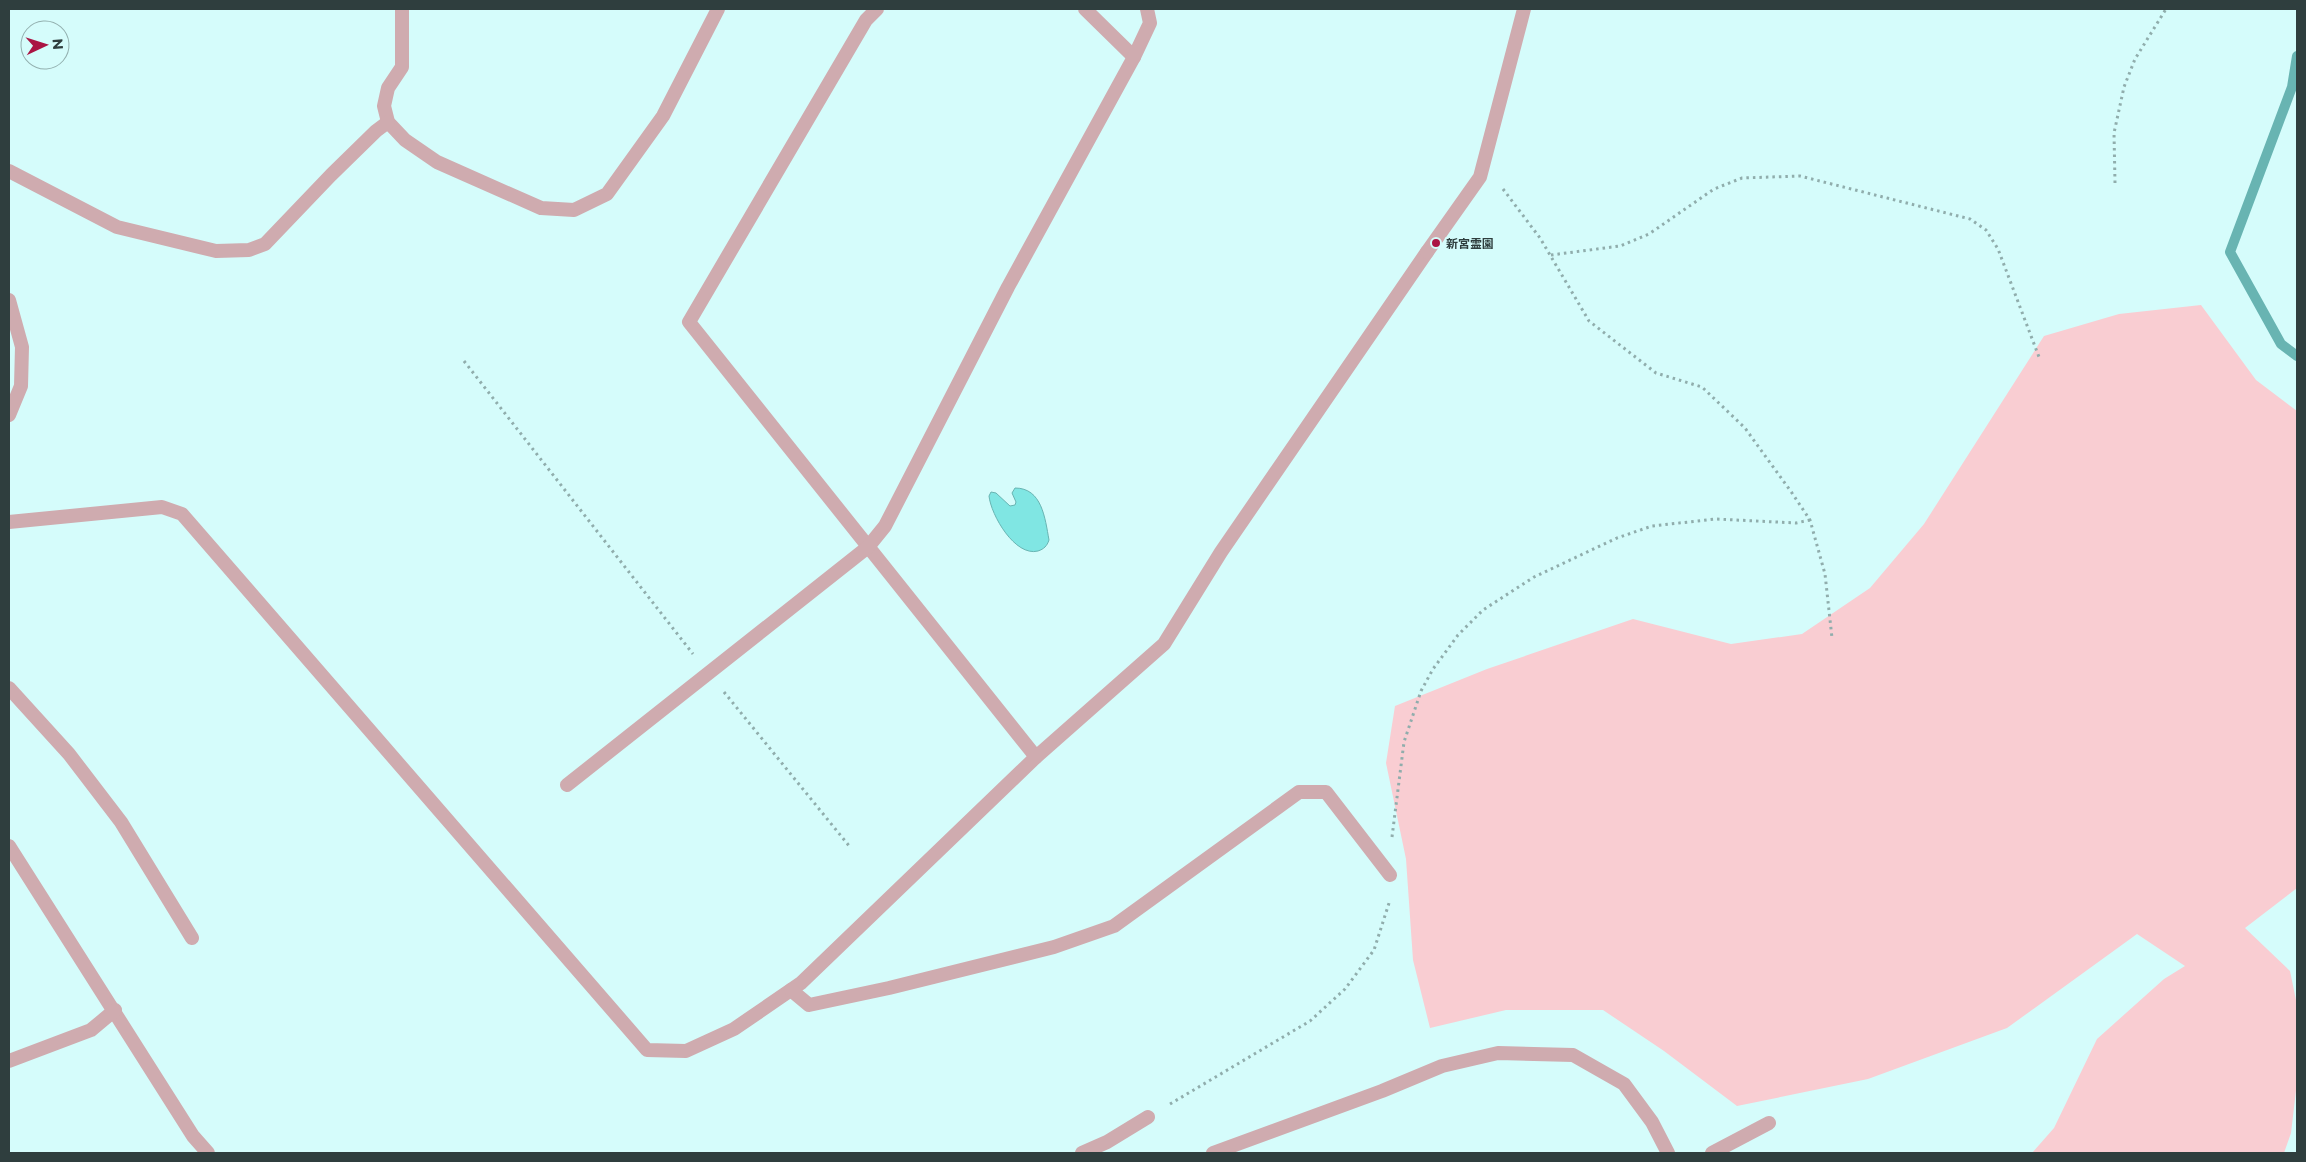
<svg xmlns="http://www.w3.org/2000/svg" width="2306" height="1162" viewBox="0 0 2306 1162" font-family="Montserrat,'Noto Sans JP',sans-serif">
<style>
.green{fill:#f9cdd2}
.water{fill:#80e6e3;stroke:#68b4b2}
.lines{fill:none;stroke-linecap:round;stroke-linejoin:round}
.stream{stroke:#68b4b2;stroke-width:10}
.path{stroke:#90adac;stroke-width:3;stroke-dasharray:2.5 4;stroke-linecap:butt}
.service{stroke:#cfabaf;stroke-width:14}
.minor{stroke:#cfabaf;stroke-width:14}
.poi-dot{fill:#aa1443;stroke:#d5fcfb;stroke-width:2}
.labels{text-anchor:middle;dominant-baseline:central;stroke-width:4;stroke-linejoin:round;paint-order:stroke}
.poi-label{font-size:12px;font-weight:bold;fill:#2f3e3e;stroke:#d5fcfb;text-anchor:start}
</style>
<rect width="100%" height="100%" fill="#d5fcfb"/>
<!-- green -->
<path class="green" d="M2201,305L2256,380L2297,411V888L2245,928L2290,971L2297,1005V1082L2291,1133L2284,1153H2032L2054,1128L2097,1039L2164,979L2185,966L2137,934L2007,1028L1868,1079L1737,1106L1664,1051L1603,1010H1506L1430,1028L1413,960L1406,859L1386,763L1395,706L1487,669L1633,619L1731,644L1802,634L1870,588L1924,524L2044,336L2119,314Z"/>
<!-- water -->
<path class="water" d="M1015,488C1042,488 1045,518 1049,540C1047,546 1044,549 1038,551C1015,557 991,515 989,496L991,492L996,493L1010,506L1015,505L1016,502L1012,493Z"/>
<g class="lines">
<!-- stream -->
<path class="stream" d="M2297,56L2292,87L2230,252L2281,344L2297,356"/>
<!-- path -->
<g class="path">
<path d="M2115,183L2114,133L2124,87L2135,59L2166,9"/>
<path d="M1503,189L1540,238L1589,321L1656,373L1702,387L1745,428L1792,493L1810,520L1825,574L1832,638"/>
<path d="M1551,255L1620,246L1649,234L1714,189L1742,178L1800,176L1970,219L1986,230L1998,249L2039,357"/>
<path d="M464,361L693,654"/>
<path d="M724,692L850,847"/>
<path d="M1392,837L1404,742L1421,691L1433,669L1458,635L1483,610L1534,577L1617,538L1652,526L1716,519L1796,523L1810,520"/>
<path d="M1170,1104L1310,1021L1345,989L1374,950L1390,900"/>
</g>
<!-- service -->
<g class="service">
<path d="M402,9V67L388,88L384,106L388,122L405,140L437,162L541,208L574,210L607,194L663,116L718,9"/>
<path d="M877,9L866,20L689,322L1036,757"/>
<path d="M1085,9L1134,57"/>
<path d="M9,171L117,227L216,251L249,250L265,244L331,175L376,131L388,122"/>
<path d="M9,300L22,347L21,386L9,415"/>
<path d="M9,522L162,507L182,514L647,1050L686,1051L734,1029L801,983L1036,757L1164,644L1221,552L1427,252"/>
<path d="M9,688L69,754L121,822L192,938"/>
<path d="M567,785L868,547L885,526L1008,287L1134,57L1150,23L1147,9"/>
<path d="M9,846L193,1136L208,1153"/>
<path d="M791,990L809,1005L889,988L1054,947L1114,926L1299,792H1326L1390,875"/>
<path d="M9,1061L91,1030L115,1010"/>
<path d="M1082,1153L1107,1142L1148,1117"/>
<path d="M1213,1153L1382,1091L1442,1066L1498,1053L1573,1055L1624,1084L1652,1122L1668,1153"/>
<path d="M1712,1153L1769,1123"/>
</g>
<!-- minor -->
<path class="minor" d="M1427,252L1480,177L1524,9"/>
</g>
<!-- markers -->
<circle class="poi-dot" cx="1436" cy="243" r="5"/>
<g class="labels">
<!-- poi labels -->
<g class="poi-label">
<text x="1446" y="243">新宮霊園</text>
</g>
</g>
<!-- border -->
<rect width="2306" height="1162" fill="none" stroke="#2f3e3e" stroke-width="20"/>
<!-- north arrow -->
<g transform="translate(45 45) rotate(86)"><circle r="24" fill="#d5fcfb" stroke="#93b0af"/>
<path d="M0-4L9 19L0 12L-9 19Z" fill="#aa1443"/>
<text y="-8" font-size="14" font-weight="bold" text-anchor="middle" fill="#2f3e3e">N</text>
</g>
</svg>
